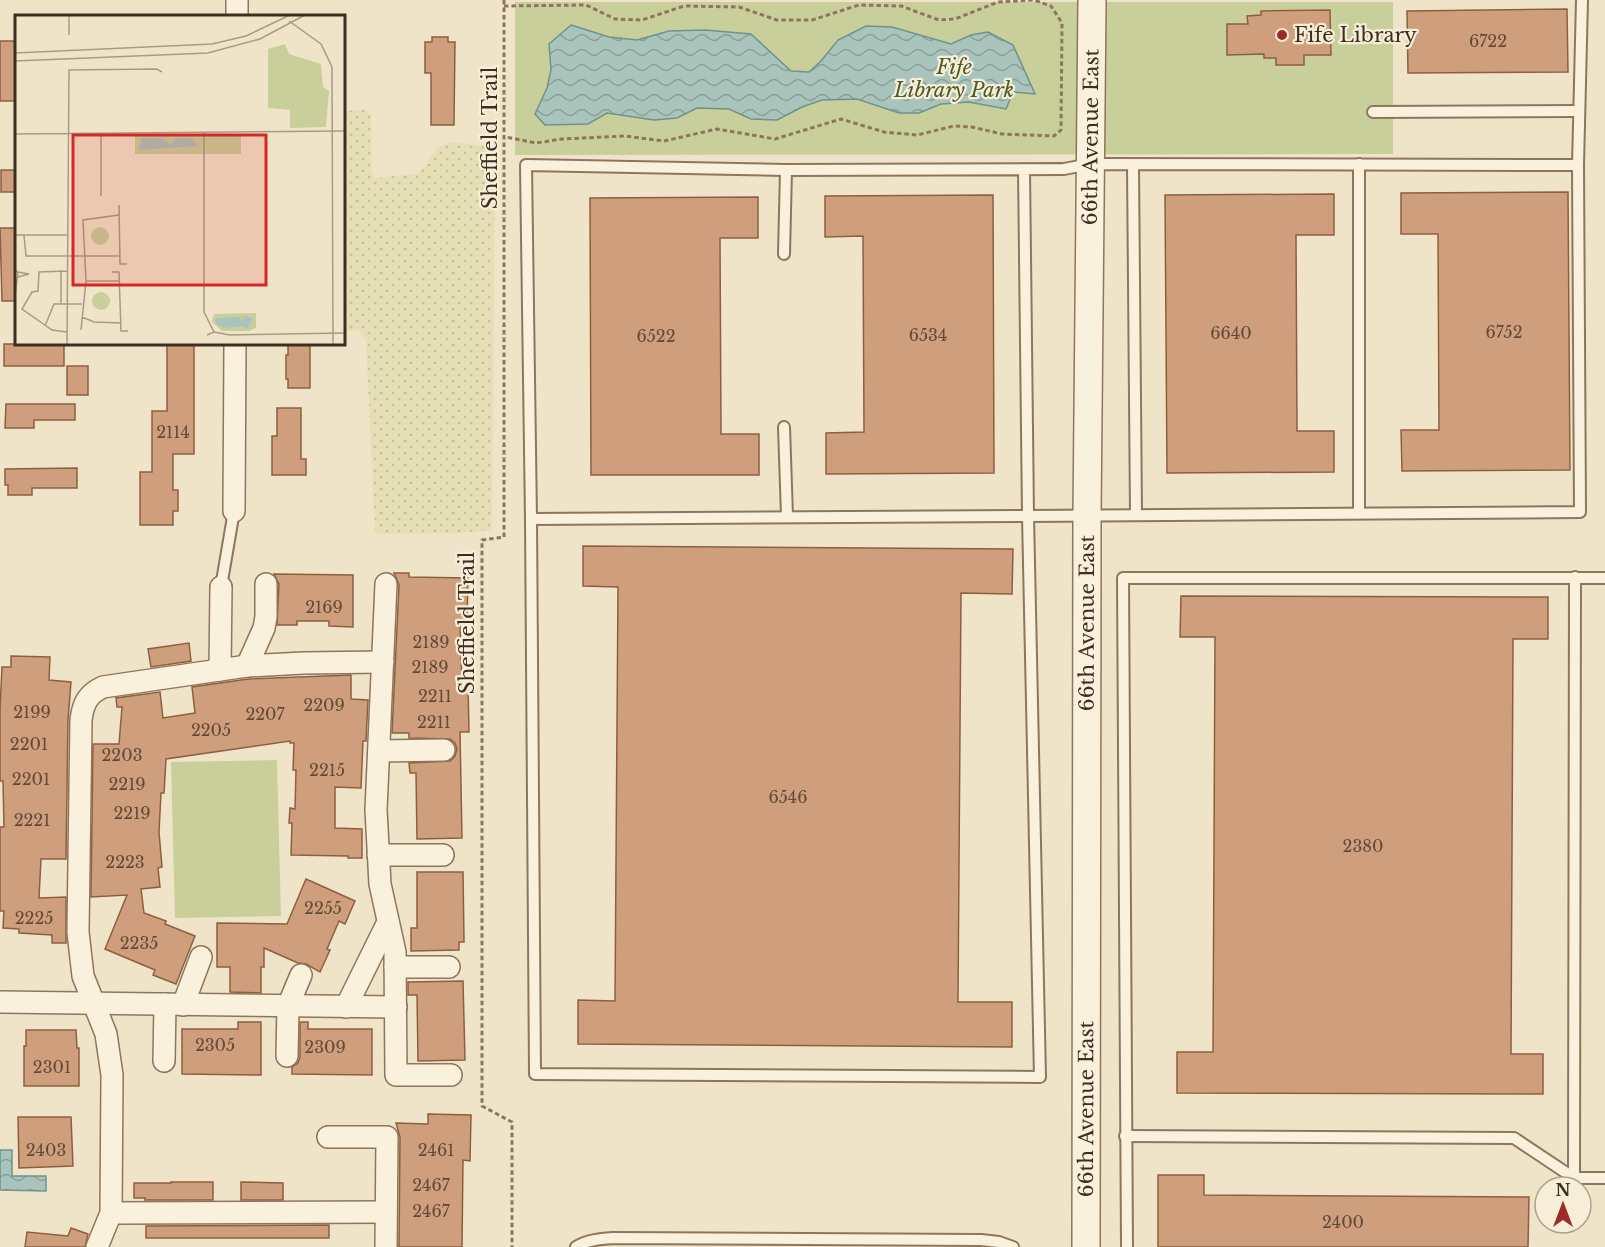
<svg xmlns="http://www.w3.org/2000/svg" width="1605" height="1247" viewBox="0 0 1605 1247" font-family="'Libre Baskerville',serif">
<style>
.farmland{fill:url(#farmland-dots)}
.green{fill:#c9cf9b}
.water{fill:url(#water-waves);stroke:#6f938a;stroke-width:1.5}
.building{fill:#cf9f7d;stroke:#8d5f41;stroke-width:1.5}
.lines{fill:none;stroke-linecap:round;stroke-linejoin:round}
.service-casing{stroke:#8d765c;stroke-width:14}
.minor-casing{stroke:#8d765c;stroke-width:24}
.tertiary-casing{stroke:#8d765c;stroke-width:30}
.path{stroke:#8d765c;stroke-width:3;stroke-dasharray:4.5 3;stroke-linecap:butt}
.service{stroke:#faf1dc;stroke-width:10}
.minor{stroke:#faf1dc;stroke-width:21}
.tertiary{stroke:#faf1dc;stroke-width:27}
.poi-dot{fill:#9e2a2b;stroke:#f7eed8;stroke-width:2}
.labels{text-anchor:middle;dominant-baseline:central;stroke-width:4.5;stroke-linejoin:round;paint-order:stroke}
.number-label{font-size:16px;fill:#624a37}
.poi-label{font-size:20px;fill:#3d2e20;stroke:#f7eed8;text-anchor:start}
.park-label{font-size:20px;font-style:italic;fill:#4d5a26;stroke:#f7eed8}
.street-label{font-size:20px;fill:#3d2e20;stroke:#f7eed8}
.inset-road{fill:none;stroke:#a89b85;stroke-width:1.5}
.view{fill:#d62828;fill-opacity:0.15;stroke:#d62828;stroke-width:3}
.inset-edge{fill:none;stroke:#3d2e20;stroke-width:3}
</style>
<defs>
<pattern id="farmland-dots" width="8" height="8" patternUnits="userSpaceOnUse" patternTransform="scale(1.5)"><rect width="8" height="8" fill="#e6deb5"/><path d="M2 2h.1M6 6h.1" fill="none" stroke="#c6bf9b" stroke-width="1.8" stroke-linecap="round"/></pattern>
<pattern id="water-waves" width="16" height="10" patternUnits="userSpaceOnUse" patternTransform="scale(1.5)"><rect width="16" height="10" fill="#a9c4bc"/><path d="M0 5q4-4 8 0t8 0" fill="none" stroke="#8ba098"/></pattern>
</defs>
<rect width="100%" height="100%" fill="#f0e4c8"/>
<!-- farmland -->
<path class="farmland" d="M366,110L371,114L372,172L375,178L416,174L425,166L437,148L449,142L488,146L495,152L492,524L490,530L460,533L378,534L375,530L366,340L358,331H344V111Z"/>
<!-- green -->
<g class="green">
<path d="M515,2H1393V154L515,155Z"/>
<path d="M277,760L281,916L175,918L171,762Z"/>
</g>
<!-- water -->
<g class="water">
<path d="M571,25L609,37L637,40L669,31L705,30L751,34L791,71L809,72L821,61L838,40L866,26L892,27L951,44L971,35L988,32L1013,45L1035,94L1013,92L1006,109L969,102L941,104L919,113H899L857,99L822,100L802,107L777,120L751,119L729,109L697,108L677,118L654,120L607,113L588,124L545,125L535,114L547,88L551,70L549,44Z"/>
<path d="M0,1150H12V1176H46V1191L0,1190Z"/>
</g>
<!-- building -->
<g class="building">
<path d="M1567,9L1568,72L1408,73L1407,11Z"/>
<path d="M1330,10L1331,55H1304V65H1276V58H1264V54L1227,55V24H1248L1247,16L1261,15V11Z"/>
<path d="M432,37H448V42H455L454,125H431V73H425V42H432Z"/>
<rect x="0" y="41" width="16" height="60"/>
<rect x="1" y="170" width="15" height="22"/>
<path d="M1568,192L1570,470L1402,471L1401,430H1439L1438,234H1401V193Z"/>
<path d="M1334,194V235H1296L1297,431H1334V472L1167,473L1165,195Z"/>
<path d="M993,195L994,473L826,474V433L864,432L863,236L825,237V196Z"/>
<path d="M758,197V238H720L721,434H759V475H591L590,198Z"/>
<path d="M0,228H16V301H2Z"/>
<rect x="4" y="344" width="60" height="22"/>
<path d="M288,344H310V388H288V379H286V355H288Z"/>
<path d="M167,345H194V454H173V490H178V511H173V525H140V472H152V411H167Z"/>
<rect x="67" y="366" width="21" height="29"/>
<path d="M6,404H75V420H34V428H5Z"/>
<path d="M277,408H301V459H306V475H272V436H277Z"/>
<path d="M77,468V488H32V495H8V485H5V469Z"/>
<path d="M583,546L1013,549L1012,594L961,593L958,1002H1012V1047L578,1044V1000L615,1001L618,587L583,586Z"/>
<path d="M394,573H409V577L468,578L467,624H460L462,685H468L469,732H460L462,838L417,839L416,773H410L409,763L450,761L455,756L457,749L455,743L450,739L409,738V733H392L399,585Z"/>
<path d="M274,574L353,575V627L329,626V621H297V625H277L279,584Z"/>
<path d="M1181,596L1548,597V639H1513L1511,1054H1543V1094L1177,1093V1052H1213L1215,637H1180Z"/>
<path d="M189,643L191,661L151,667L148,649Z"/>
<path d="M11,656L50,657L49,680L71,682L68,720L66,859H41L39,898L66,897V943H52V935L19,933V929L3,928L4,911H0V827H4L3,781H0V709L2,667H11Z"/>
<path d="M351,675V699L368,700L366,741H363L361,788L335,787V828L362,829V858H348V856L291,855L292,823H289L290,808L295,809L296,770H293L294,743H290V741L166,759L164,793H161L159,832L162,867L158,868L160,887L141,889L144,913L166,921L165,924L195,936L176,984L153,975L155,970L105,949L127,895L91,897L93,744H119L122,707H117L116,698L160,692L163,718L195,713L192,687L248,679Z"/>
<path d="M417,872H463L464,942H459V950L411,951V928H417Z"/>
<path d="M306,879L355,901L345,924L339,921L327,949L330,950L320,972L306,964L298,963L264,948V967H261V993L230,992V967H217V923L287,924Z"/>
<path d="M463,981L465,1060L418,1061L417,995H408V982Z"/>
<path d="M238,1022H261V1075L182,1074V1029H238Z"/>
<path d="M300,1022H308V1029H372V1075L292,1074V1067L298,1063L300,1057Z"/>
<path d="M26,1030H76L77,1048H79V1086H24V1046H26Z"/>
<path d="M428,1114L471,1115L470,1161L463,1160L462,1247H399L400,1137L396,1123L428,1124Z"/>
<path d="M18,1117H71L73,1166L19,1168Z"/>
<path d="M1158,1175H1204V1195L1529,1197L1528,1247H1158Z"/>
<path d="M171,1182H213V1200H145V1198H134V1183H171Z"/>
<path d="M241,1182L283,1183V1200H241Z"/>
<path d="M329,1225V1238H146V1226Z"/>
<path d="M71,1228L88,1234L85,1247H25L27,1232L68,1236Z"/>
</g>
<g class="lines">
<defs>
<g id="service">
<path d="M1373,112L1578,111"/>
<path d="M1359,164V513"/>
<path d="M1133,165L1136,515"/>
<path d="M1578,165L1582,0"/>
<path d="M784,254L786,170"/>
<path d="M784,427L787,516"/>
<path d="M531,519L1028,516L1040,1077L535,1074L531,519L526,165L786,170L1064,169L1090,164L1578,165L1580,512L1028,516L1024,169"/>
<path d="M221,587L234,511"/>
<path d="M1125,1136L1514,1138L1574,1178H1605"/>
<path d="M1574,1178L1575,577"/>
<path d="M576,1247C587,1240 600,1239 613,1238L981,1240L999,1242L1013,1247"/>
<path d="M1127,1247L1123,578H1605"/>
</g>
<g id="minor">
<path d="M237,16V0"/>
<path d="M234,511L235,344"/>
<path d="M386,584L376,810L380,884L395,952L396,1075H451"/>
<path d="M247,666L264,628L266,617V584"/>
<path d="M220,670L221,587"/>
<path d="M379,751L444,750"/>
<path d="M378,855H443"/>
<path d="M395,967H449"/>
<path d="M0,1002L396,1007"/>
<path d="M183,1005L201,957"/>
<path d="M346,1007L388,922"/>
<path d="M287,1056L288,1006L301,975"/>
<path d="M164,1061L165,1004"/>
<path d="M328,1137H387L386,1247"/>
<path d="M111,1213L386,1212"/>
<path d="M97,1247L111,1213L112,1075L106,1034L83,976L78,932L81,720C83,703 88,694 103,687L247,666L304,663L383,662"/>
</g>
<g id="tertiary">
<path id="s1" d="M1086,1247L1087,515L1092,0"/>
</g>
</defs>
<!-- service casing -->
<use href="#service" class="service-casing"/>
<!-- minor casing -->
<use href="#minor" class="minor-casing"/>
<!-- tertiary casing -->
<use href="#tertiary" class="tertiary-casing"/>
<!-- path -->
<g class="path">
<path d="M504,0V537L482,540V1106L512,1122V1247"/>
<path d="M504,6L586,5L615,19L642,20L684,6L739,7L777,20H812L859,5L901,6L939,20L955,19L998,2L1034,0L1051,6L1062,23L1061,130L1054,136L1002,134L972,127L954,126L917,135L884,132L841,119L775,139L717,129L664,141L625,136L562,139L536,143L506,137"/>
</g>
<!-- service -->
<use href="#service" class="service"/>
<!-- minor -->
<use href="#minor" class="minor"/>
<!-- tertiary -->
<use href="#tertiary" class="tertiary"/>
</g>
<!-- markers -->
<circle class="poi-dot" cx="1282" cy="35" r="6"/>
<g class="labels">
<!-- number labels -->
<g class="number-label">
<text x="1488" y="41">6722</text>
<text x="1504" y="332">6752</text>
<text x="1231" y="333">6640</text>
<text x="928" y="335">6534</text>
<text x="656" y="336">6522</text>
<text x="173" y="432">2114</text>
<text x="324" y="607">2169</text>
<text x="431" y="642">2189</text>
<text x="430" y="667">2189</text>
<text x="435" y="696">2211</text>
<text x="324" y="705">2209</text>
<text x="32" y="712">2199</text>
<text x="265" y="714">2207</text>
<text x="434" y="722">2211</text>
<text x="211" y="730">2205</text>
<text x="29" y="744">2201</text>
<text x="122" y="755">2203</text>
<text x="327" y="770">2215</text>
<text x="31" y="779">2201</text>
<text x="127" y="784">2219</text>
<text x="788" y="797">6546</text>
<text x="132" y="813">2219</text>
<text x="32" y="820">2221</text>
<text x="1363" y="846">2380</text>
<text x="125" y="862">2223</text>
<text x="323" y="908">2255</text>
<text x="34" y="918">2225</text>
<text x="139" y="943">2235</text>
<text x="215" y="1045">2305</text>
<text x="325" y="1047">2309</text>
<text x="52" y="1067">2301</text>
<text x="46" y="1150">2403</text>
<text x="436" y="1150">2461</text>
<text x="431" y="1185">2467</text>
<text x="431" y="1211">2467</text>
<text x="1343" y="1222">2400</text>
</g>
<!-- poi labels -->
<g class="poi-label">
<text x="1294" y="35">Fife Library</text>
</g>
<!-- park labels -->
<g class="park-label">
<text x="954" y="67">Fife<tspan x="954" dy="23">Library Park</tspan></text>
</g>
<!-- street labels -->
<g class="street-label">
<text transform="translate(490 138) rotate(-90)">Sheffield Trail</text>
<text stroke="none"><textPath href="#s1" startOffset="1110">66th Avenue East</textPath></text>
<text transform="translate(467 623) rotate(-90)">Sheffield Trail</text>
<text stroke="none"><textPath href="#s1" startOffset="624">66th Avenue East</textPath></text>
<text stroke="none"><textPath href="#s1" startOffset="138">66th Avenue East</textPath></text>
</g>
</g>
<!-- overview -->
<g transform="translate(15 15)">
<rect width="330" height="330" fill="#f0e4c8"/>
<path d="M270,29L274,39L306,49L308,72L314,76L311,112L275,113V95L253,93V34ZM241,298V313L234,316H207L197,307L199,299Z" fill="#c9cf9b"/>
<path d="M120,120H226V139H120ZM76 221a9 9 0 1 1 18 0a9 9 0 1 1-18 0ZM77 286a9 9 0 1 1 18 0a9 9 0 1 1-18 0Z" fill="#c9cf9b"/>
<path d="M127,123L148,124L155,129L162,123L177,124L183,131L123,135ZM229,301L238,303L232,314L228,311L209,313L201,309V303L225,302L227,306Z" fill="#a9c4bc"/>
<path class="inset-road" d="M54,0V20M274,6L306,29L317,52L318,330M0,38L197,29L231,21L275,0M0,46L193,38L245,24L290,0M189,117V297L199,317M0,119L330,116M86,181V118M104,190L105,249H112M0,220H52M9,220L11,241H105M0,254L3,258L0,280M46,255V289M52,256L24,257L23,276L17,277L7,294L37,315L52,317M3,257L14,259L3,262M97,257H104L106,316H113M71,266H104M67,302L79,307L106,308M30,311L39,289H67M66,315L71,266L68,205L104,200M192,320L199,317L215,320L330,318M52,330L54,55L142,54L147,57"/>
<path class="view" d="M58,120H251V270H58Z"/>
<rect width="330" height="330" class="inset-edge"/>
</g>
<!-- north arrow -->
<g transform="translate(1563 1205)"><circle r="28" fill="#f7eed8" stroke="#ada18e" stroke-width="1.5"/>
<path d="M0-4.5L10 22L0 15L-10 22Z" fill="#9e2a2b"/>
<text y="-9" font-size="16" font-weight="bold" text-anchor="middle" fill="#3d2e20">N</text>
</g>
</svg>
